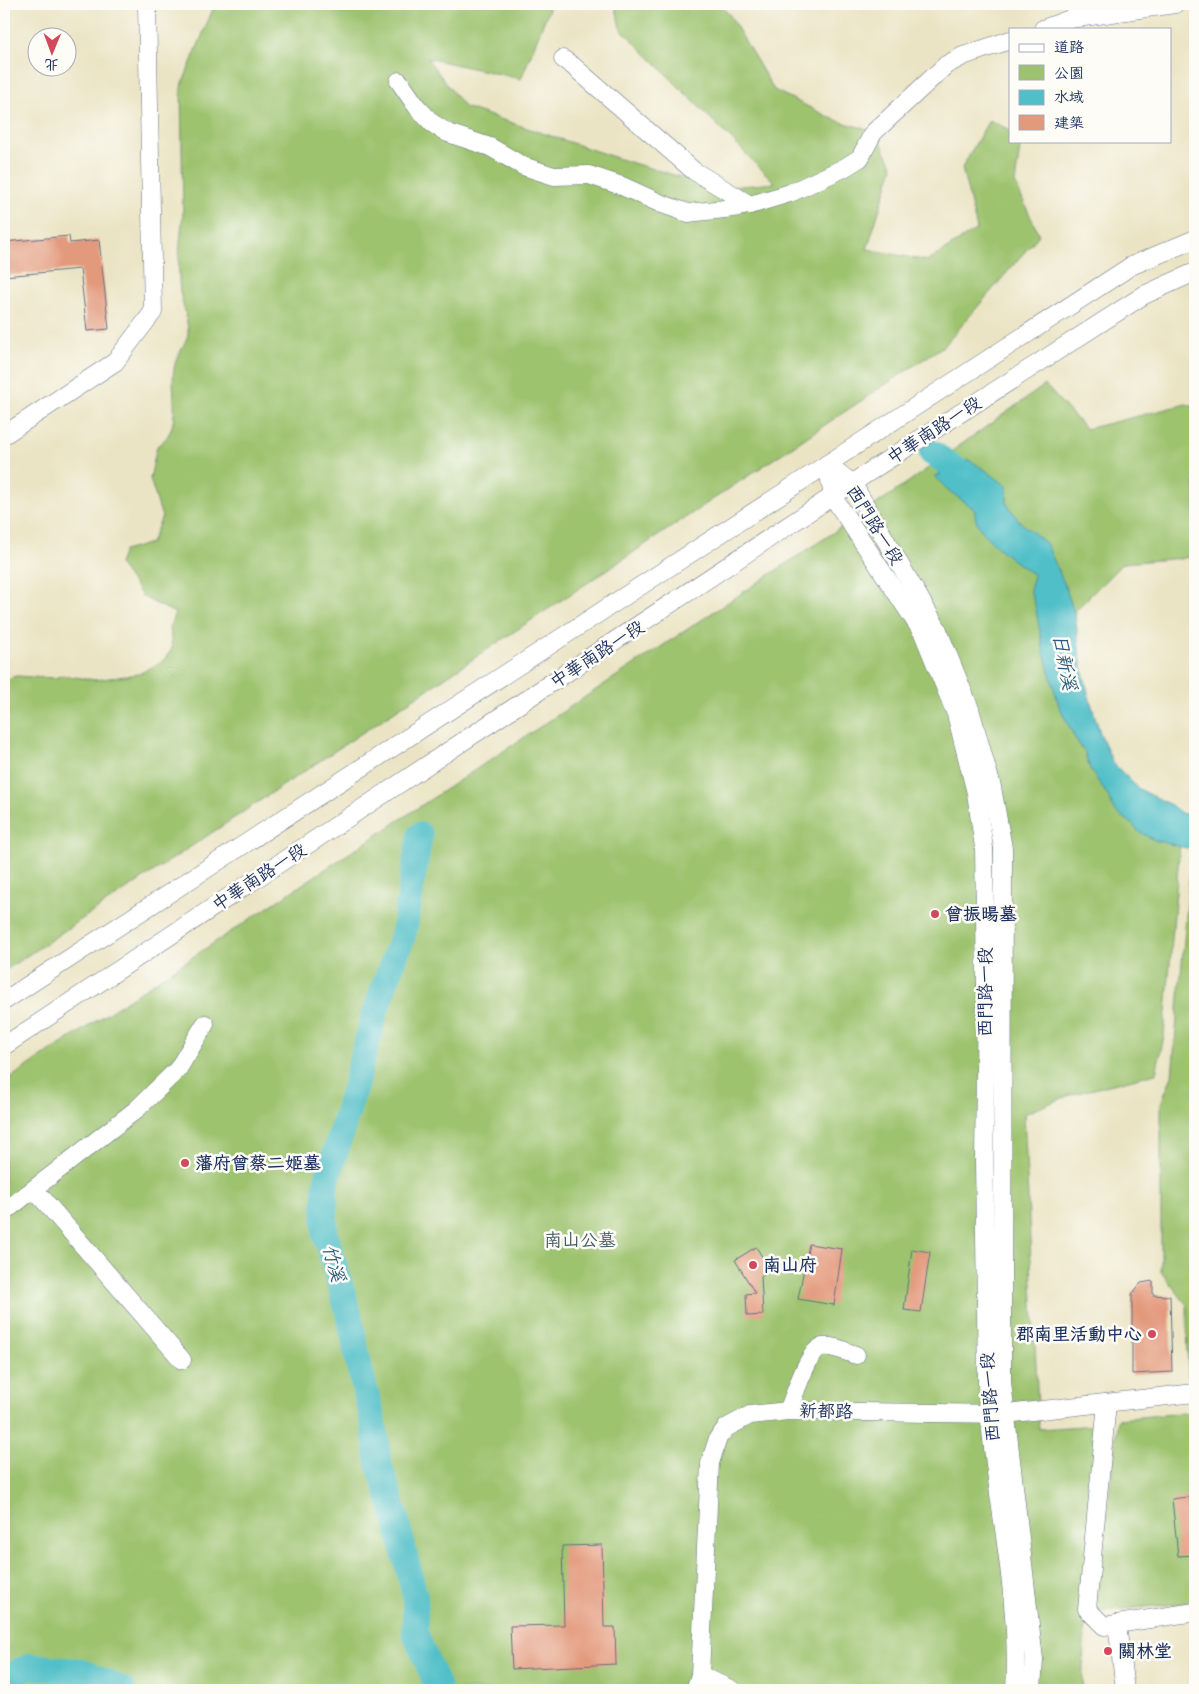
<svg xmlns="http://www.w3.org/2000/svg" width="1199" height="1694" viewBox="0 0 1199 1694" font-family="Itim,'LXGW WenKai TC',sans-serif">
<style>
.green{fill:#9dc36e;stroke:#5c7966}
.water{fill:#51bfc8;stroke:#367793}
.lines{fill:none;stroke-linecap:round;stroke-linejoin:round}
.river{stroke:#51bfc8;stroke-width:26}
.building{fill:#e3997c}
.minor-casing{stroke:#646e82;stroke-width:19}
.minor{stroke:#fff;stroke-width:18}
.poi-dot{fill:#d1495b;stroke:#fdfcf7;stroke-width:2}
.labels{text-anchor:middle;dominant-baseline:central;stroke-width:5;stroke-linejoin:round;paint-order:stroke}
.street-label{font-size:18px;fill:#1b2f5e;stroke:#fdfcf7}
.poi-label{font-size:18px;font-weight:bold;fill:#1b2f5e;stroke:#fdfcf7;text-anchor:start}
.park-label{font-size:18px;fill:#425b63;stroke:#fdfcf7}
.water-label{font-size:19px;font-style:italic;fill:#2b5a7e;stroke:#fdfcf7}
</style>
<rect width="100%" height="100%" fill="#fdfcf7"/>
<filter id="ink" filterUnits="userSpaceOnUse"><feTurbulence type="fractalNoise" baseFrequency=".02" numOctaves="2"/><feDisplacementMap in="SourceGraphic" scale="10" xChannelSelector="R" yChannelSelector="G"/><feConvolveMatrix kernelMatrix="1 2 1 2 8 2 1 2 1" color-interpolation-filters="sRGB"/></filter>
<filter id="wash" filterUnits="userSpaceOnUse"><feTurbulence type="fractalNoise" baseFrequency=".0096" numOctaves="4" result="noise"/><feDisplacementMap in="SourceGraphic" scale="20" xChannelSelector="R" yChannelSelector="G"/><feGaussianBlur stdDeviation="1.12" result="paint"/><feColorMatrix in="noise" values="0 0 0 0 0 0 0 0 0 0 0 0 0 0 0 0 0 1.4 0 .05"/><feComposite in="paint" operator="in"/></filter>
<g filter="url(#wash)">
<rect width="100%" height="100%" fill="#ebe4c4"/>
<!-- green -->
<g class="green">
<path d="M215,4H551L521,79L427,58L464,107L626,161L718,188L775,183L620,28L615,4H719L729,14L774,90L835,120L876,132L893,167L867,249L928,261L977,229L962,168L989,120L1010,130V141H1021L1015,183L1039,235L945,345L4,971V680L16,676L55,678L62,675L95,680L139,674L163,661L172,649L170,626L175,613L143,597L119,564L124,551L151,543L162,517L150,479L157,446C186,428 168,390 175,364C177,354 190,339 188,329C187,316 182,304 180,291C177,269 180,237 183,215L181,87Z"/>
<path d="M1045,385L1086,429L1186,404L1195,407V557L1123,563L1064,622L1100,769L1181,831L1164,1036L1156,1073L1070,1095L1024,1114L1039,1429L1097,1425L1085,1618L1082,1690H4V1082L893,493Z"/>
<path d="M1190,872H1195V1240L1193,1256L1195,1258V1378H1188L1187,1305L1161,1272V1103L1172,1076Z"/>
<path d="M1195,1412V1602L1095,1612L1118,1419Z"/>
</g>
<!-- water -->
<path class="water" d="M969,460L985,470L1007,486V504L1020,522L1046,543L1064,583L1075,615L1081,663L1088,693L1100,733L1113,763L1139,789L1171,805L1181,813L1195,816V848H1186L1154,840L1138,831L1130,822L1114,811L1108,796L1090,769L1085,753L1075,738L1059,706L1044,653L1035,605L1030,590L1034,575C1018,564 982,539 976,520C975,517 975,512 974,509L948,490L935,477Z"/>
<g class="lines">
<!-- river -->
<g class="river">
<path d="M932,453L953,467L980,491"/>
<path d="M420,835L404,932L376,1009L355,1086L325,1187V1233L350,1318L359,1366L374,1425L379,1464L394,1511L415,1596V1633L439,1690"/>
<path d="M4,1678L31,1666L82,1672L123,1690"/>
</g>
</g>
<g id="blocks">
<!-- building -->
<g class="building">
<path d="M69,236L70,243L99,240L109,329L87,331L80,269L4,276V242Z"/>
<path d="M809,1244L842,1249L834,1305L798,1299Z"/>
<path d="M756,1247L771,1271L761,1277L763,1315L747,1316L746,1294L755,1293L735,1260Z"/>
<path d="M912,1249L930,1252L921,1312L904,1310Z"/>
<path d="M1153,1281V1295L1170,1296L1172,1372L1132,1374V1294L1141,1283Z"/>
<path d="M1195,1496V1555L1178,1556L1172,1499Z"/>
<path d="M602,1545L604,1627H615L616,1664L512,1669L510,1626L564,1625L562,1546Z"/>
</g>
</g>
</g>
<g filter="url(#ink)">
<use href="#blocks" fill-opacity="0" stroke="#646e82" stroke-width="1"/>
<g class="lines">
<defs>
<g id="minor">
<path d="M1043,29L1070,19L1175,4"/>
<path d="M563,59L573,66L694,171L750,205"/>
<path d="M399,81L417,107L432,123L448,133L490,147L523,166L554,176L589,175L622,186L662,204L688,213L734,208L757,203L790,193L844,168L860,158L873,133L946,65L963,56L1010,40"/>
<path d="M4,435L115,362L153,312L147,4"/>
<path d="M827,464L853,484L937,628L970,709L992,787L1003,848L1002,1382L1034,1659L1032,1690"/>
<path d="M827,464L833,497L923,633L956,714L976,793L984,848L986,986L984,1161L987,1384C992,1485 1021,1589 1015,1690"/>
<path d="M4,1001L1131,266L1195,239"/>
<path d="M4,1046L875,468L1144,295L1195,272"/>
<path d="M34,1189L182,1360"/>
<path d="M4,1212L137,1109L178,1069L205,1024"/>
<path d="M1107,1403L1087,1609L1104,1626L1195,1612"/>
<path d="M788,1411C794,1397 808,1350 822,1347C833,1345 846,1352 856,1355"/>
<path d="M1117,1624L1125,1690"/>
<path d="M700,1675L732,1690"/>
<path d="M695,1690L700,1675L710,1463L718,1438L726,1428L750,1415L788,1411L1006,1414L1195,1393"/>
</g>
</defs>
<!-- minor casing -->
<use href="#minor" class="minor-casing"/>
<!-- minor -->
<use href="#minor" class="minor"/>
</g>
</g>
<!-- markers -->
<g class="poi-dot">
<circle cx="935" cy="914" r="5"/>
<circle cx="185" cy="1163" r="5"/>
<circle cx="753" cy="1265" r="5"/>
<circle cx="1152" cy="1334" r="5"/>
<circle cx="1108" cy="1651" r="5"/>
</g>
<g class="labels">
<!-- street labels -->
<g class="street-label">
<text transform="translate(934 430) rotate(-33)">中華南路一段</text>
<text transform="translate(875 525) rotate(58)">西門路一段</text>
<text transform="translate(597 654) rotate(-33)">中華南路一段</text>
<text transform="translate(259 877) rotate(-33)">中華南路一段</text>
<text transform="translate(985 992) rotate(-90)">西門路一段</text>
<text transform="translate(990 1397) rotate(-94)">西門路一段</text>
<text transform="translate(826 1411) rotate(1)">新都路</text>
</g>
<!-- poi labels -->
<g class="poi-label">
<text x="945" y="914">曾振暘墓</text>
<text x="195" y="1163">藩府曾蔡二姬墓</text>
<text x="763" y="1265">南山府</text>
<text x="1142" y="1334" text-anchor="end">郡南里活動中心</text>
<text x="1118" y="1651">關林堂</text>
</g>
<!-- park labels -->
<g class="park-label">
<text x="580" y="1240">南山公墓</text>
</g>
<!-- water labels -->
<g class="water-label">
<text transform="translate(1065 662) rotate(79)">日新溪</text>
<text transform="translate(334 1263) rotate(74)">竹溪</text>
</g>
</g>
<!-- margin -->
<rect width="1199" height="1694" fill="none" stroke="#fdfcf7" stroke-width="20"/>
<!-- legend -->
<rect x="1009" y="28" width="162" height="115" fill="#fdfcf7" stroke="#a3aaba"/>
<rect x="1019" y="44" width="25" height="8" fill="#ffffff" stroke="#a3aaba"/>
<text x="1054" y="52" font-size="15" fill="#1b2f5e">道路</text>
<rect x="1019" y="65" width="25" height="15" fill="#9dc36e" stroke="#a3aaba"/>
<text x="1054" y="78" font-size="15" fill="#1b2f5e">公園</text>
<rect x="1019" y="90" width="25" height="15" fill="#51bfc8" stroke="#a3aaba"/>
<text x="1054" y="102" font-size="15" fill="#1b2f5e">水域</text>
<rect x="1019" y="115" width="25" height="15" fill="#e3997c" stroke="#a3aaba"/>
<text x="1054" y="128" font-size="15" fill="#1b2f5e">建築</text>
<!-- north arrow -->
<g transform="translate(52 52) rotate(181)"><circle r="24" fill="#fdfcf7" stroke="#a3aaba"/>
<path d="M0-4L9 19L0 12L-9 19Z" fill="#d1495b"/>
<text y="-8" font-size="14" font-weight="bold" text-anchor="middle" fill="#1b2f5e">北</text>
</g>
</svg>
